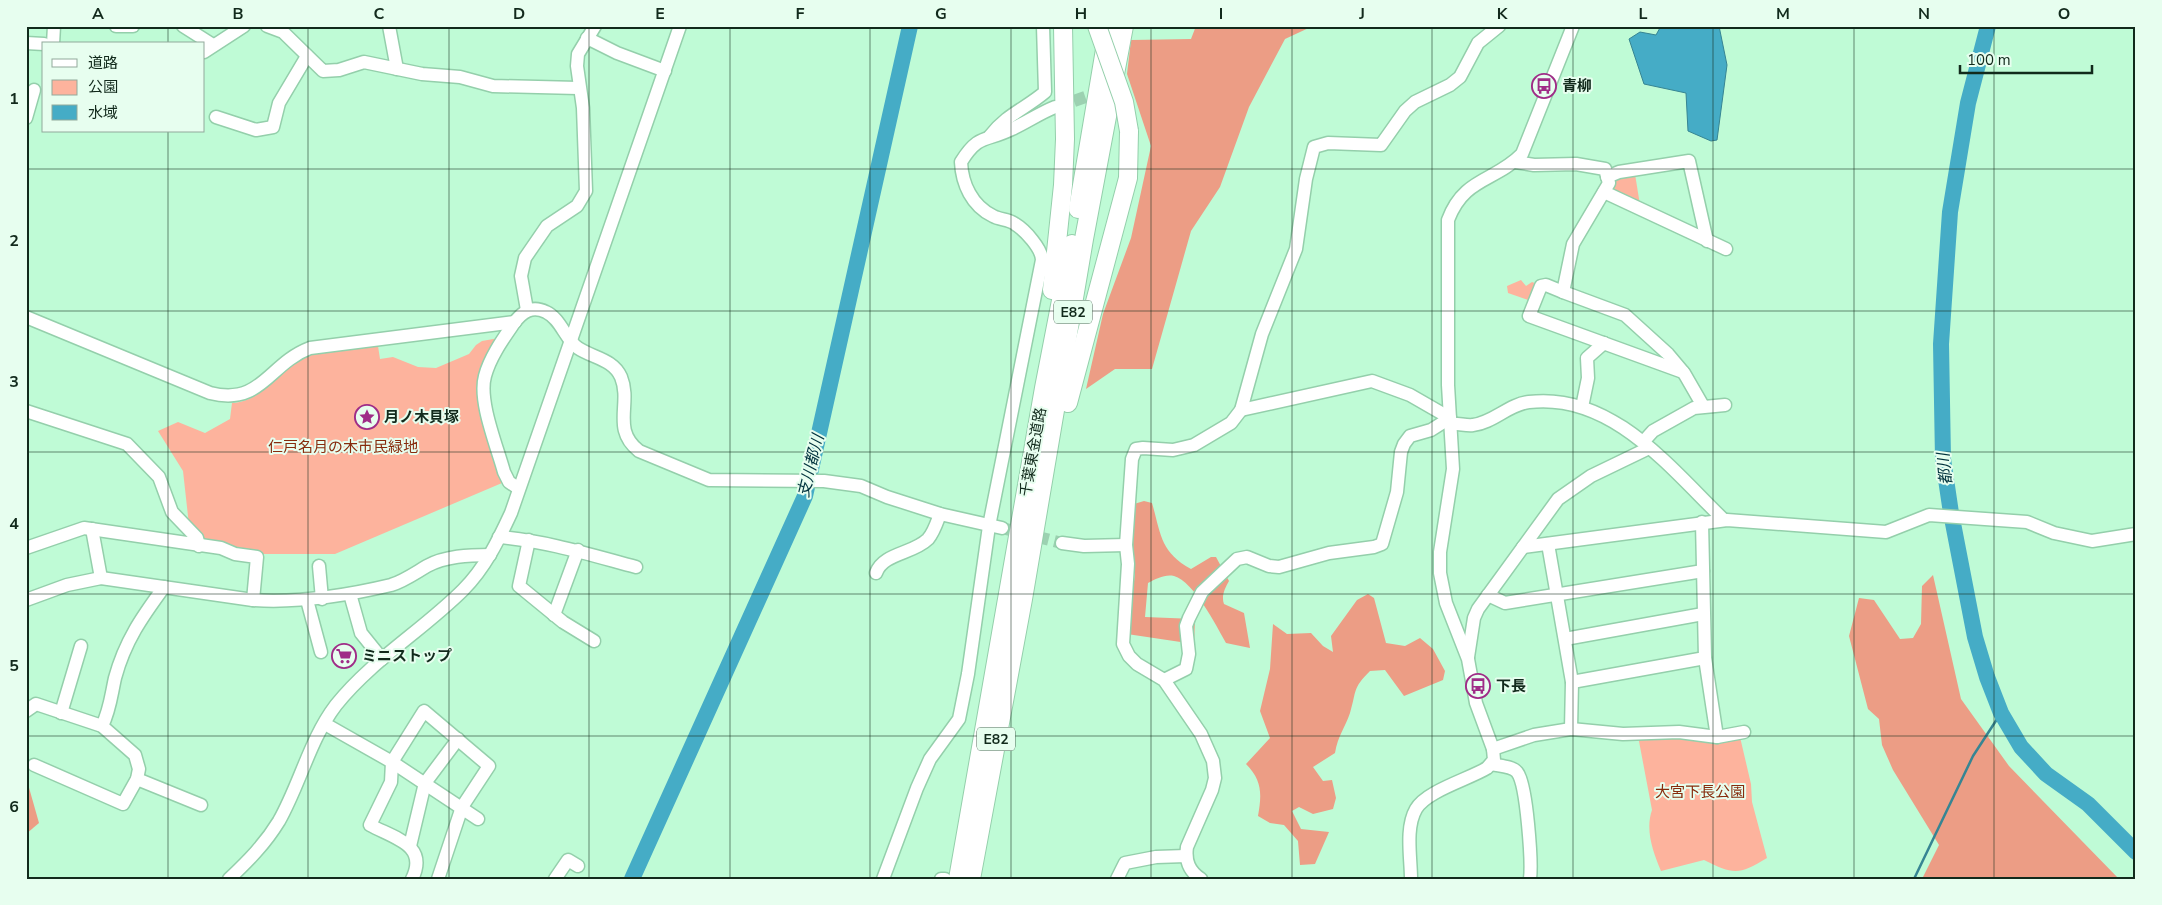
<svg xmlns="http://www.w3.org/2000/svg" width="2162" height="905" viewBox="0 0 2162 905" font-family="'Nunito Sans','Noto Sans JP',sans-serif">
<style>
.green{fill:#fdb39d}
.forest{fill:#ec9d85}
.water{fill:#45acc6;stroke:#368593}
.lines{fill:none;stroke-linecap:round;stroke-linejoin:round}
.stream{stroke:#368593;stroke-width:2.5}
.river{stroke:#45acc6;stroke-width:16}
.minor-tunnel{stroke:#9cd1b1;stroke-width:12;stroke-dasharray:12 6;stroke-linecap:butt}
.minor-casing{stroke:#94cfab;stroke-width:15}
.highway-casing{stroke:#94cfab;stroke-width:20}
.minor{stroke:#fff;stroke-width:12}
.highway{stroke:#fff;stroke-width:18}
.highway-bridge-casing{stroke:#94cfab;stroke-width:20;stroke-linecap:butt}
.highway-bridge{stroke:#fff;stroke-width:18}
.grid{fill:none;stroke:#122a1c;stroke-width:1;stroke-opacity:0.55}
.labels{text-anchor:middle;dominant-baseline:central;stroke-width:4;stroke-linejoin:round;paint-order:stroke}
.shield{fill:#e7feef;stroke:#526a5b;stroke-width:1}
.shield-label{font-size:14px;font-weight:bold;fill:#122a1c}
.poi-label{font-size:15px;font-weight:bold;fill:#122a1c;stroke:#e7feef;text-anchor:start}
.park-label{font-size:15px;fill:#872c0d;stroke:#e7feef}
.street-label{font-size:15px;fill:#122a1c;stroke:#e7feef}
.water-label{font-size:16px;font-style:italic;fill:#00323d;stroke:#e7feef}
.neatline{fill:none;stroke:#122a1c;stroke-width:2}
.grid-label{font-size:16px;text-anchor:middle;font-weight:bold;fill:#122a1c}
</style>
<rect width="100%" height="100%" fill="#bffbd6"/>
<!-- green -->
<g class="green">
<path d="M1635,174L1640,205L1612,192L1610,185L1614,180Z"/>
<path d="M1521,280L1526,286L1532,282L1537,284L1531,301L1508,293L1507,286Z"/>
<path d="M499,338L484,365L497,460L502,483L335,554H263L205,541L189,525L183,471L158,431L178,422L205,433L230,419L232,403C264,402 278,367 305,356C327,348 355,349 378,346L380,359L393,357L418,367L436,368L469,354L476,345L482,341Z"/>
<path d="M1638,736L1740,737L1751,784L1752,802L1767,858C1739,875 1734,875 1704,860L1661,871C1653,852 1645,830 1652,810Z"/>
</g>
<!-- forest -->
<g class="forest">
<path d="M1196,26H1313L1285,39L1249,107L1220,187L1191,231L1152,369H1115L1086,389L1103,314L1131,238L1151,146L1127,74L1131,40L1191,39Z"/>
<path d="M1144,501L1152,503C1161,534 1160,552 1191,569L1211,557H1216L1229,581C1225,588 1221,596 1224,604L1244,613L1250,648L1226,643C1216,625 1194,582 1174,576C1165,574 1156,579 1148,583L1145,617L1195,619L1194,644L1127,634L1135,574L1130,546L1134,504Z"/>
<path d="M1933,575L1961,699L2009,766L2119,879H1922L1939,845L1893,770L1882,745L1879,719L1868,709L1849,636L1859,598L1874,600L1900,639L1913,638L1921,624L1922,586Z"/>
<path d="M1368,594L1374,598L1386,643L1405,646L1420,638L1433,649L1445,671L1443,680L1404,696L1385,670L1370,671C1352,689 1357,690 1350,713C1345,728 1338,735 1335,753L1313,767L1323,781L1332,780L1336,798L1333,809L1313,814L1299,807L1292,811L1301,829L1329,832L1315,864L1300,865L1298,841L1284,825L1270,823L1258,816C1262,794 1262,780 1246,764L1270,738L1260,711L1270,669L1273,624L1287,634L1311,633L1323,646L1333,652L1331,636L1357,600Z"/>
<path d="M26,777L39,823L26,834Z"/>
</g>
<!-- water -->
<path class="water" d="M1661,26H1719L1727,65L1717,140L1711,141L1688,131L1686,93L1644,84L1629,39L1640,32L1656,35Z"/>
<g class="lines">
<!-- stream -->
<path class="stream" d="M1914,879L1973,756L2001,713"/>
<!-- river -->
<g class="river">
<path d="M1988,26L1968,103L1950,212L1941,344L1943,459L1951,513L1975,637L1987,677L2001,713L2021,747L2046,774L2088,804L2136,852"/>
<path d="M632,879L805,496L910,26"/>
</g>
<!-- minor-tunnel -->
<g class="minor-tunnel">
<path d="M1057,107L1105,90"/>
<path d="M1002,528L1062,543"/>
</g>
<defs>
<g id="minor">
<path d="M116,26H133"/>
<path d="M183,26L213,45"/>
<path d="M267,26L283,32L323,71L339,70L364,62L422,74L460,77L493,86L578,88"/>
<path d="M389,26L397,69"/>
<path d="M587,38L617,53L665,71"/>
<path d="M26,43L44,44"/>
<path d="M53,44L54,26"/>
<path d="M204,52L244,26"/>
<path d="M216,117L256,130L273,127L279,103L307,56"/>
<path d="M26,118L34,90"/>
<path d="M990,136C1007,114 1025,109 1045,92L1043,26"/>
<path d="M1515,162L1534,165L1576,164L1605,169L1609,183L1573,244L1563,292L1625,315L1668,354L1684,373L1703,406"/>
<path d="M1607,177L1619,172L1689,161L1707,241"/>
<path d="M1604,192L1726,249"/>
<path d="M1563,292L1546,285L1541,286L1529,316L1683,372"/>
<path d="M527,310L521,276L525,258L547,226L577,206L586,191L583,108L577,66L578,54L595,26"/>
<path d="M26,317L210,393C262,406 268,364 310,348L515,322"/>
<path d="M1582,407L1588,378L1587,358L1604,343"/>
<path d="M26,411L127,444L159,477L172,512L197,538L199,546"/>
<path d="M1450,424C1458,423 1466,426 1473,425C1493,423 1509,404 1529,402C1612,392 1671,469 1724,520"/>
<path d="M1644,441L1653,431L1694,408L1725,405"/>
<path d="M518,488L509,482L504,472C497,446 478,401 485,376C490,357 503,339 514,323C522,312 532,305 546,312C561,319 565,339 578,348C593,358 613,359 621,377C632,404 611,429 639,451L709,480L824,481L861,486L887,497L940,514L1002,528"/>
<path d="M1702,522L1705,658L1717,737"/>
<path d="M92,529L101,578"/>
<path d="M499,537C547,541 591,555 636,567"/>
<path d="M529,540L519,586L563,622L594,641"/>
<path d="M1062,543L1084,546L1126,545"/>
<path d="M1548,544L1572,682L1571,729"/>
<path d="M1523,547L1727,520L1886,532L1929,515L2027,522L2054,533L2092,541L2136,534"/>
<path d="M26,548L84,528L221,548L235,554L257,557L253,600"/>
<path d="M319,566L322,599"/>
<path d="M876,573C883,553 913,554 928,539C934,532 937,522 940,514"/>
<path d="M350,594L361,633L382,659"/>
<path d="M1488,595L1505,603L1703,571"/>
<path d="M26,600L67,585L101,578L253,600C300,603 345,596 391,585C404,581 415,573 427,566C445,556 469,555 490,555"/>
<path d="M307,600L321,652"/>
<path d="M554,615L578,550"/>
<path d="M1565,639L1703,614"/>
<path d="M1468,657L1474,618L1478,609L1558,499L1591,476L1649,448"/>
<path d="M1164,680L1186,669L1189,654L1186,626L1189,618L1202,592L1237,559L1247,557L1269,566L1279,567L1329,553L1374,547L1382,544L1397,492L1401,452L1404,444L1410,436L1431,430L1450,418L1410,395L1372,381L1241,410"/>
<path d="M1572,682L1705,658"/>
<path d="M26,711L36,704L102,726L135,755L139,769L137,779L123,804L34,765"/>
<path d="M61,713L81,646"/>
<path d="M325,724L392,762L478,819"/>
<path d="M102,726C110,710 111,696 115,678C125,641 142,617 164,587"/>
<path d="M1493,749L1534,735L1571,729L1623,734L1679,732L1717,737L1744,732"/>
<path d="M1491,764C1499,766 1512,766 1517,772C1527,784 1532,863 1530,879"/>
<path d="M137,779L201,805"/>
<path d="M410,846L425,783L458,739"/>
<path d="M229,879C248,861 265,844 279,821C300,784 310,739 336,705C372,660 423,630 463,590C485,568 498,541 511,513L680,26"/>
<path d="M412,879C429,845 394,838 370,825L391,782L392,762L424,711L489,766L462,807L438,879"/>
<path d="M555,879L568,860L578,866"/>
<path d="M883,879L917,788L930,759L959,719L968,674L989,526L1042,260C1042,249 1025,230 1015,224C1009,219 1000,220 993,216C972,206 962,184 961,162C979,133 986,142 1012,129C1027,122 1040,113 1055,107"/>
<path d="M941,879H945"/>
<path d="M1117,879L1125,863L1156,857L1186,856"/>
<path d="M1201,879C1189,871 1185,861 1187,847L1212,790L1215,778L1213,761L1201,734L1164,680L1137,664L1129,656L1123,644L1128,564L1126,545L1132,459L1136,449L1143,448L1173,450L1194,445L1231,423L1241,410L1262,334L1296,249L1306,179L1314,147L1328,143L1381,145L1405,111L1415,102L1450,85L1460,77L1478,43L1499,26"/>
<path d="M1411,879C1411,858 1405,828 1416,809C1426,791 1469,779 1487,768L1494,760L1493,749L1476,703L1468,659L1446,603L1440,573V552L1453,469L1448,385V220C1464,177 1495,182 1522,154L1573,26"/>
</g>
<g id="highway">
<path d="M1078,209L1109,26"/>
<path d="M1052,290L1063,185L1065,139L1063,26"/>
<path d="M1068,403L1128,178L1129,131"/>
<path d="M958,879L1044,388L1072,244"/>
<path d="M971,879L1023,599L1084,239L1124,26"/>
</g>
</defs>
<!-- minor casing -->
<use href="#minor" class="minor-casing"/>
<!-- highway casing -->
<use href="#highway" class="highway-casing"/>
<!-- minor -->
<use href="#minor" class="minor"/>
<!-- highway -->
<use href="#highway" class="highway"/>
<defs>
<path id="highway-bridge" d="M1097,26L1124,102L1129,131"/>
</defs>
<!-- highway-bridge casing -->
<use href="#highway-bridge" class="highway-bridge-casing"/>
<!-- highway-bridge -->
<use href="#highway-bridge" class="highway-bridge"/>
</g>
<!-- grid -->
<path class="grid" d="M168,26V44M308,26V879M449,26V879M589,26V879M730,26V879M870,26V879M1011,26V879M1151,26V879M1292,26V879M1432,26V879M1573,26V879M1713,26V879M1854,26V879M1994,26V879M168,131V879M26,169H2136M26,311H2136M26,452H2136M26,594H2136M26,736H2136"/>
<!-- icons -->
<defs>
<symbol id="bus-ring" viewBox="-11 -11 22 22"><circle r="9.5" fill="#e7feef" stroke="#9f2c87" stroke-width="1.5"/><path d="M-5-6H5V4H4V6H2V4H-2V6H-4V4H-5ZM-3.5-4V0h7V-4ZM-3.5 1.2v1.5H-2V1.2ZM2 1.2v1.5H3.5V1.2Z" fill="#9f2c87"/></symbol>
<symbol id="sight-ring" viewBox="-11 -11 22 22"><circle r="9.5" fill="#e7feef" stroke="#9f2c87" stroke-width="1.5"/><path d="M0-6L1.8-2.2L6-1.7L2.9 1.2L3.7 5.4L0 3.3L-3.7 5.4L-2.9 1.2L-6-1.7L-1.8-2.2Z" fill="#9f2c87"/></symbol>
<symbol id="supermarket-ring" viewBox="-11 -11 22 22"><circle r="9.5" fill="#e7feef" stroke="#9f2c87" stroke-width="1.5"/><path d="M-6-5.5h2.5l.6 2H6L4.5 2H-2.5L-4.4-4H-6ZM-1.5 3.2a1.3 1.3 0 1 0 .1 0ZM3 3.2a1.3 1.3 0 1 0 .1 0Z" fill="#9f2c87"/></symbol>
</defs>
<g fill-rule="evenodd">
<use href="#bus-ring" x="1530" y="72" width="28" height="28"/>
<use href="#sight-ring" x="353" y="403" width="28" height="28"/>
<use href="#supermarket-ring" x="330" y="642" width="28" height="28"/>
<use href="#bus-ring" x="1464" y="672" width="28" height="28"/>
</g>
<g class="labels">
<!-- shield labels -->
<g class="shield">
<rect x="1054" y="300.5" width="38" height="23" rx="4"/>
<rect x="977" y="727.5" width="38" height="23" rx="4"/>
</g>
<g class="shield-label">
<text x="1073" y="312">E82</text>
<text x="996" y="739">E82</text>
</g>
<!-- poi labels -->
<g class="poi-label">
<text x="1562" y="86">青柳</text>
<text x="384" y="417">月ノ木貝塚</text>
<text x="362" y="656">ミニストップ</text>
<text x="1496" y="686">下長</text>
</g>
<!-- park labels -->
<g class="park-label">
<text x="343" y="447">仁戸名月の木市民緑地</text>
<text x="1700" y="792">大宮下長公園</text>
</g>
<!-- street labels -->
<g class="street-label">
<text transform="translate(1033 452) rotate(-80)">千葉東金道路</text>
</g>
<!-- water labels -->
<g class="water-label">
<text transform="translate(811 466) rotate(-76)">支川都川</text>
<text transform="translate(1945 469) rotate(-96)">都川</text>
</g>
</g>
<!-- border -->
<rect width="2162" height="905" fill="none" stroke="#e7feef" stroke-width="55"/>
<!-- legend -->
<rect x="42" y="42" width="162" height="90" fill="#e7feef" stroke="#92a99b"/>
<rect x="52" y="59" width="25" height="8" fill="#ffffff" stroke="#92a99b"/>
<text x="88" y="68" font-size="15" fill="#122a1c">道路</text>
<rect x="52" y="80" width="25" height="15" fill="#fdb39d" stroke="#92a99b"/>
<text x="88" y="92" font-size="15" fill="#122a1c">公園</text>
<rect x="52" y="105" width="25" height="15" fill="#45acc6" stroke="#92a99b"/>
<text x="88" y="118" font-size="15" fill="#122a1c">水域</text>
<!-- scale -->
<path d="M1960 65v8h132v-8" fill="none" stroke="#122a1c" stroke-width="2.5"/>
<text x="1967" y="65" font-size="15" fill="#122a1c" stroke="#e7feef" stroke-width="4" paint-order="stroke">100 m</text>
<rect x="28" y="28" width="2106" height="850" class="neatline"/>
<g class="grid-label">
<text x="98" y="19">A</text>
<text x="238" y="19">B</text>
<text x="379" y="19">C</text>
<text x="519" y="19">D</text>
<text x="660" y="19">E</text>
<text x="800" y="19">F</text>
<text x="941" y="19">G</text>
<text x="1081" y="19">H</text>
<text x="1221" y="19">I</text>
<text x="1362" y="19">J</text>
<text x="1502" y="19">K</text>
<text x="1643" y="19">L</text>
<text x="1783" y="19">M</text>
<text x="1924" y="19">N</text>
<text x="2064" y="19">O</text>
<text x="14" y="104">1</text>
<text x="14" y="246">2</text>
<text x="14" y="387">3</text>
<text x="14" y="529">4</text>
<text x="14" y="671">5</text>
<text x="14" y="812">6</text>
</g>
</svg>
